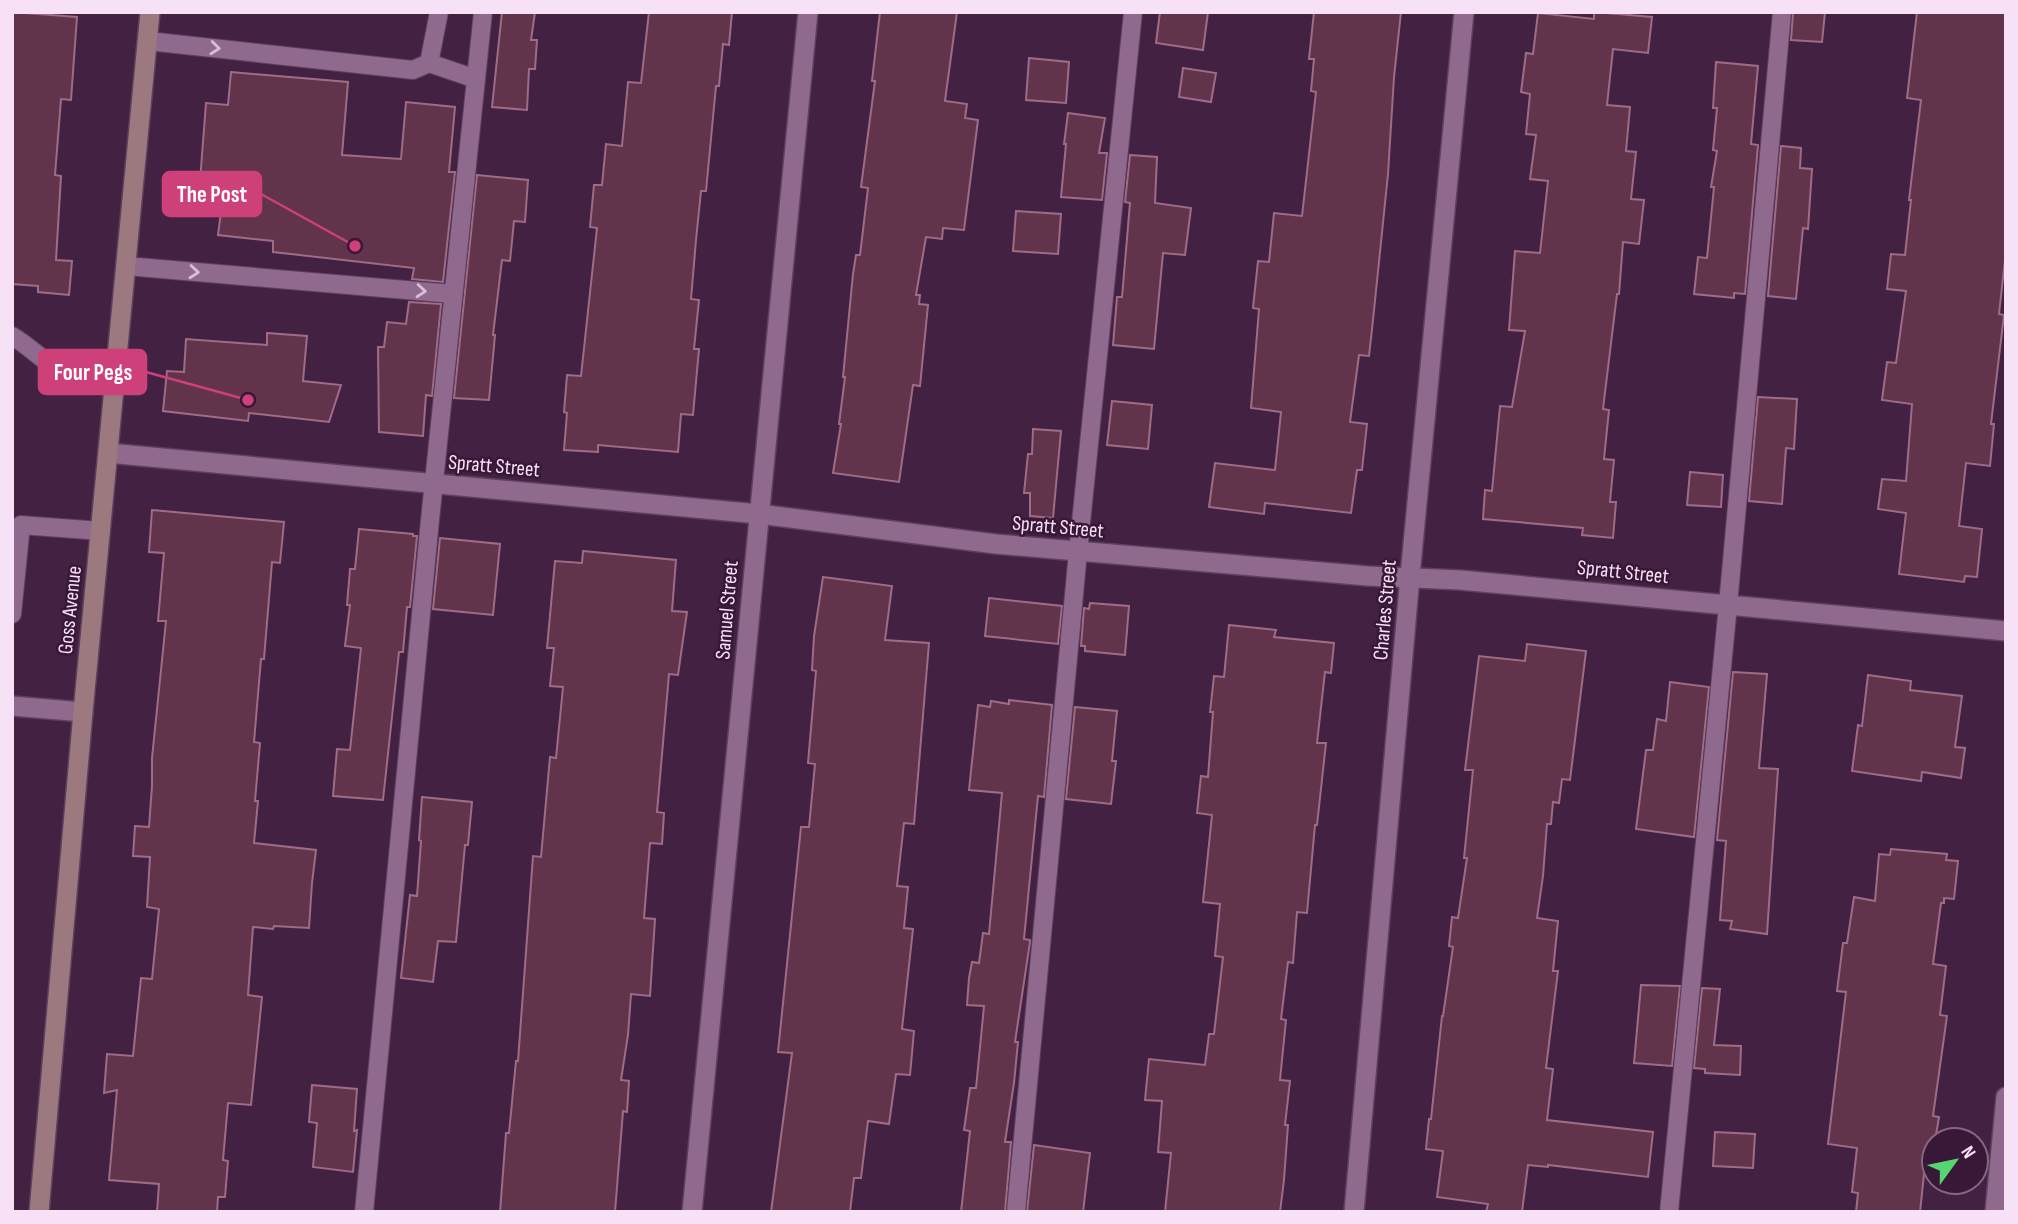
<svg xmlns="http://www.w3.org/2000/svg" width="2018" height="1224" viewBox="0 0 2018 1224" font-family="'Sofia Sans Condensed',sans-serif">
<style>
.building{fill:#61344c;stroke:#9e6c86;stroke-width:2}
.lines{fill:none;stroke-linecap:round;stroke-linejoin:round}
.service-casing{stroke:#5e405e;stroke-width:20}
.minor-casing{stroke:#5e405e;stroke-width:22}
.secondary-casing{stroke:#5e405e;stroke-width:22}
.service{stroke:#90698e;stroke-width:18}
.minor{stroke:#90698e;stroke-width:19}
.secondary{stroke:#9c797f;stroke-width:19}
.oneway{stroke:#d8bdd7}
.labels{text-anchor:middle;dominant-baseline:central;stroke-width:5;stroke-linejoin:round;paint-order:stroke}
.street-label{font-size:21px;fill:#f7e1f6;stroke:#381737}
.leader{fill:none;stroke:#cd407a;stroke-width:2.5}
.callout-dot{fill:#cd407a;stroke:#381737;stroke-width:2.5}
.callout{fill:#cd407a;stroke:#cd407a;stroke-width:2.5}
.callout-label{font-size:23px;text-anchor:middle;font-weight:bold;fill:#fff}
</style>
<rect width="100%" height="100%" fill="#432142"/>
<!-- building -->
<g class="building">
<path d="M12,12L77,17L71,100L61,99L55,175L61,176L56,260L72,261L69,295L38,292V286L12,284Z"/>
<path d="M502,12H535L531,40H537L535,69H529L527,110L492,107Z"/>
<path d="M649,12H732L729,45L723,44L719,86H716L706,191H701L696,240L691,299L699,300L694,349H699L693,415L681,414L678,452L598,445V452L564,450L567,413L564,412L567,375L581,376L597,228L590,227L594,185H602L606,144L622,146L628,82L641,83Z"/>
<path d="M880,12H957L945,101L967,104L965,118L978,120L964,230L943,228L942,239L926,237L916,295H920L919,304L928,305L920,386L913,385L899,482L833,473L841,424H839L845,377H843L853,274L856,255H860L868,188L861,187L875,81H872Z"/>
<path d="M1160,12H1208L1203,50L1156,43Z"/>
<path d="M1314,12H1401L1394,77L1388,174L1373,320L1369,356L1359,355L1350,422L1367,424L1362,470H1357L1351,513L1265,503L1264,514L1209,507L1215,463L1275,470L1281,412L1251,408L1259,309L1253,308L1258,261L1269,262L1274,213L1302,216L1316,92L1311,91L1314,59H1309Z"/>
<path d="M1594,12L1652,17L1648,53L1613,49L1607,105L1630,107L1626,151L1636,152L1631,199L1644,200L1639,244L1623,242L1619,294H1617L1603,409L1609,410L1604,459L1614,460L1610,502H1616L1613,538L1582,535L1583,528L1483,519L1485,490L1492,491L1500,406L1512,407L1525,331L1509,330L1515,251L1540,253L1548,181L1530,179L1536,135L1526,134L1530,94L1521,92L1526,53L1533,54L1538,13L1594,19Z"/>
<path d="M1793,12H1825L1822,42L1791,40Z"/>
<path d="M1917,12H2006V251L1999,314L2004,315L1991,424H1994L1990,466L1966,463L1959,526L1982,529L1977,577L1965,576L1964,582L1899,574L1906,513L1878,509L1882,479L1906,481L1912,404L1882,400L1887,362L1896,363L1906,291L1887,289L1891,254L1905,255L1911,200H1909L1921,100L1907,98Z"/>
<path d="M1029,58L1069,62L1066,103L1026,100Z"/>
<path d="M1716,62L1758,66L1751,144L1758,145L1745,294L1734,293V298L1694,294L1698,257L1707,258L1714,187H1711L1717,151L1713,150L1717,108H1713Z"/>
<path d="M1183,68L1216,73L1211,102L1179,97Z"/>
<path d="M231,72L348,82L342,155L401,159L406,102L455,107L449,172H455L443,282L412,279L414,268L273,252V241L218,235L223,196L199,194L206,103L228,105Z"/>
<path d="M1068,113L1105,118L1099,153H1107L1102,200L1061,197L1066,144H1064Z"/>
<path d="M1781,146L1801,148L1800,168L1812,169L1808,229L1803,228L1796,299L1768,296Z"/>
<path d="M1130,155L1157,157L1155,203L1191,208L1185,255L1163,253L1154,349L1113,345L1117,297H1122L1130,203L1125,202Z"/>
<path d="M477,175L528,180L525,222L514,221L510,261L502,260L493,335H495L489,400L454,398Z"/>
<path d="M1016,211L1061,214L1058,254L1013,251Z"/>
<path d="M409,302L441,304L432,396L426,395L423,436L379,432L378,347H384L387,322L406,324Z"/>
<path d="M267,333L307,336L303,381L341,385L329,422L249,413L248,421L163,411L167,371L184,372L186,339L267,345Z"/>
<path d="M1758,397L1797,399L1794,449L1786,448L1782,504L1749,501Z"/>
<path d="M1112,401L1152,405L1148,449L1107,445Z"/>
<path d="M1033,429L1061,431L1053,518L1030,516V493H1024L1028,454H1032Z"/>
<path d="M1690,472L1723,475L1721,507L1687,505Z"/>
<path d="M152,510L284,522L280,563L272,562L264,659H261L254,742L260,743L255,801H258L254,843L316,850L312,883L309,928L274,926L273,929L253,927L248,995L262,997L251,1105L228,1103L223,1160L228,1161L225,1197H218L217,1212H157L159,1184L109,1180L117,1090L104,1093L107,1054L133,1056L141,978L152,979L159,909L147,907L150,857L133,856L135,826L149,827L152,786V758L166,621H158L164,553L149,552Z"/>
<path d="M359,529L413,534V536H417L410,607H407L403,652H399L383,800L333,796L337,749L350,750L361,648L345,646L350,605H347L350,569H355Z"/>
<path d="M440,538L500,544L493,615L433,609Z"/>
<path d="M583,551L676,560L672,611L687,612L678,675L669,674L657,812L664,813L662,844L650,843L644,918L655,919L650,996L631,994L628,1035L621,1080L629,1081L627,1112L623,1111L615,1212H500L506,1133H509L516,1061H518L533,856L541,857L550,757L556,758L563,687L550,686L554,648H547L555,561L582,563Z"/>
<path d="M823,577L892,586L885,640L929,643L914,824L904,823L897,886L908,887L904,928L913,929L902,1029L914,1031L910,1075L896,1074L889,1124L868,1121L861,1178H854L850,1212H771L792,1053L778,1052L801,827H809L815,764L808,763L816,671L812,670L814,636Z"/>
<path d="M989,598L1062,606L1058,644L985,636Z"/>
<path d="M1090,603L1129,606L1125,655L1085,651V646H1081L1084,608L1089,609Z"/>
<path d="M1229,625L1276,630L1274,637L1334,643L1331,673L1325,672L1317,743H1326L1317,825H1315L1307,913L1297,912L1293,963L1288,962L1281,1019L1286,1020L1280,1080L1290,1081L1285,1125H1288L1284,1180L1280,1212H1165L1171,1153L1158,1152L1162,1101L1145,1100L1149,1059L1205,1065L1209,1034H1214L1223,957L1215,956L1220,904L1203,902L1212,815L1197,813L1201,776L1208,777L1213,712H1210L1214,676L1224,677Z"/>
<path d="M1527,644L1586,651L1570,780L1562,779L1559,803L1553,802L1551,824H1547L1543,876L1537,918L1558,921L1553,971H1558L1546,1068L1553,1069L1547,1120L1653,1132L1648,1177L1548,1165V1167L1528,1165L1522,1212H1486L1488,1204L1437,1197L1443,1151L1426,1149L1429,1119H1431L1442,1016H1443L1453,947L1449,946L1452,917L1458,918L1467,858H1464L1473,770H1465L1479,656L1525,661Z"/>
<path d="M1733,672L1767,674L1759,768L1778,769L1767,934L1730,929L1732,921L1720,920L1726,841L1717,840Z"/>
<path d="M1868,675L1911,681L1910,690L1962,696L1955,747L1965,748L1961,778L1922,772L1921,781L1852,771L1858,725L1862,726Z"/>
<path d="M1670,682L1709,687L1694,837L1636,829L1646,750H1653L1657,719L1666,721Z"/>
<path d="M1009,700L1052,705L1044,797L1038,796L1024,939L1030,940V942L1015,1042H1018L1014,1083L1005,1142H1011L1005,1212H961L970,1131L964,1130L970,1088H976L984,1006L967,1005L969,978L972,962L979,963L983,933L989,934L1002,793L969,790L978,705L990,707L991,701L1009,704Z"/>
<path d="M1075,707L1117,711L1112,761H1116L1111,804L1066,799Z"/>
<path d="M422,797L472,802L468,845H465L456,942L438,941L433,982L401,978L410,895L417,896L421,841L419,840Z"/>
<path d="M1891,849L1947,854L1946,860L1958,861L1954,899L1944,898V903H1941L1933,964L1946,966L1940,1015L1947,1016L1933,1116L1939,1117L1934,1147L1927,1146L1920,1212H1856L1858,1193L1852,1192L1857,1148L1828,1144L1846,992L1837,991L1843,943H1847L1854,897L1875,901L1879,854L1890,855Z"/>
<path d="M1641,985L1680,986L1672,1066L1634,1063Z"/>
<path d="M1702,988L1720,989L1714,1045L1741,1046L1740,1075L1705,1073V1069L1694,1068Z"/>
<path d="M312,1085L357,1089L354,1131L357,1130L353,1172L313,1167L317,1123L309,1122Z"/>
<path d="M1715,1132L1755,1134L1753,1168L1713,1166Z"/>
<path d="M1034,1145L1090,1153L1083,1212H1027Z"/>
</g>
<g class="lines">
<defs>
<g id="service">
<path d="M148,41L413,70L429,63L439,12"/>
<path d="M429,63L476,79"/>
<path d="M126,266L453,294"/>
<path d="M12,336C30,346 51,369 69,374C83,377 101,375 115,376"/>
<path d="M12,614L21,525L101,531"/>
<path d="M364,1212L430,520L483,12"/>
<path d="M1016,1212L1078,552L1133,12"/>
<path d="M1669,1212L1728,605L1782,12"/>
</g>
<g id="minor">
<path d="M108,453L759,514L996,544L1368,576L1460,580L2006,631"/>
<path d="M12,706L83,712"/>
<path d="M692,1212L808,12"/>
<path d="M1354,1212L1410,576L1464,12"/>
<path d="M1995,1212L2006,1097"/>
</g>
<path id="secondary" d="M39,1212L83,712L150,12"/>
</defs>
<!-- service casing -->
<use href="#service" class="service-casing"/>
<!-- minor casing -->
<use href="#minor" class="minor-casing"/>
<!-- secondary casing -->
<use href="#secondary" class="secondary-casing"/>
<!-- service -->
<use href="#service" class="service"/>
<!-- minor -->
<use href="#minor" class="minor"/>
<!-- secondary -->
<use href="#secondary" class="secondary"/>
</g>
<!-- one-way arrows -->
<defs><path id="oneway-chevron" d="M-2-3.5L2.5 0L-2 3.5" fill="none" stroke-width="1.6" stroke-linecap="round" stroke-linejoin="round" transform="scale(1.75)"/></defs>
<g class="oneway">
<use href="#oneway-chevron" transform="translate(215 48) rotate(6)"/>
<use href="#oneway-chevron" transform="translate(194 272) rotate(5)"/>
<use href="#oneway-chevron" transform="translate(421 291) rotate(5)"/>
</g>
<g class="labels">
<!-- street labels -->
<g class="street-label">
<text transform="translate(494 466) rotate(5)">Spratt Street</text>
<text transform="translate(1058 527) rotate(5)">Spratt Street</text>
<text transform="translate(1623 572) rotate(6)">Spratt Street</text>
<text transform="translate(70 610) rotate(-84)">Goss Avenue</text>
<text transform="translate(727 610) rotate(-85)">Samuel Street</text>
<text transform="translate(1385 610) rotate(-85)">Charles Street</text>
</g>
</g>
<!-- callouts -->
<path class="leader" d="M355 246L261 194M248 400L146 372"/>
<g class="callout-dot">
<circle cx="355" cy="246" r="7"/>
<circle cx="248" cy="400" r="7"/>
</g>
<g class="callout">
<rect x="163" y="172" width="98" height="44" rx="7"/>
<rect x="39" y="350" width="107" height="44" rx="7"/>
</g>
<g class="callout-label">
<text x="212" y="202">The Post</text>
<text x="93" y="380">Four Pegs</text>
</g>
<!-- border -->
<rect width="2018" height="1224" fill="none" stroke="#f7e1f6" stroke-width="28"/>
<!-- north arrow -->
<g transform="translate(1955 1161) rotate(57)"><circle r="33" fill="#381737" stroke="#846883" stroke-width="2"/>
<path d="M0-5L12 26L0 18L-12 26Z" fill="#56d671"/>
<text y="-10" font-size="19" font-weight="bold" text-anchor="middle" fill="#f7e1f6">N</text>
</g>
</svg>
